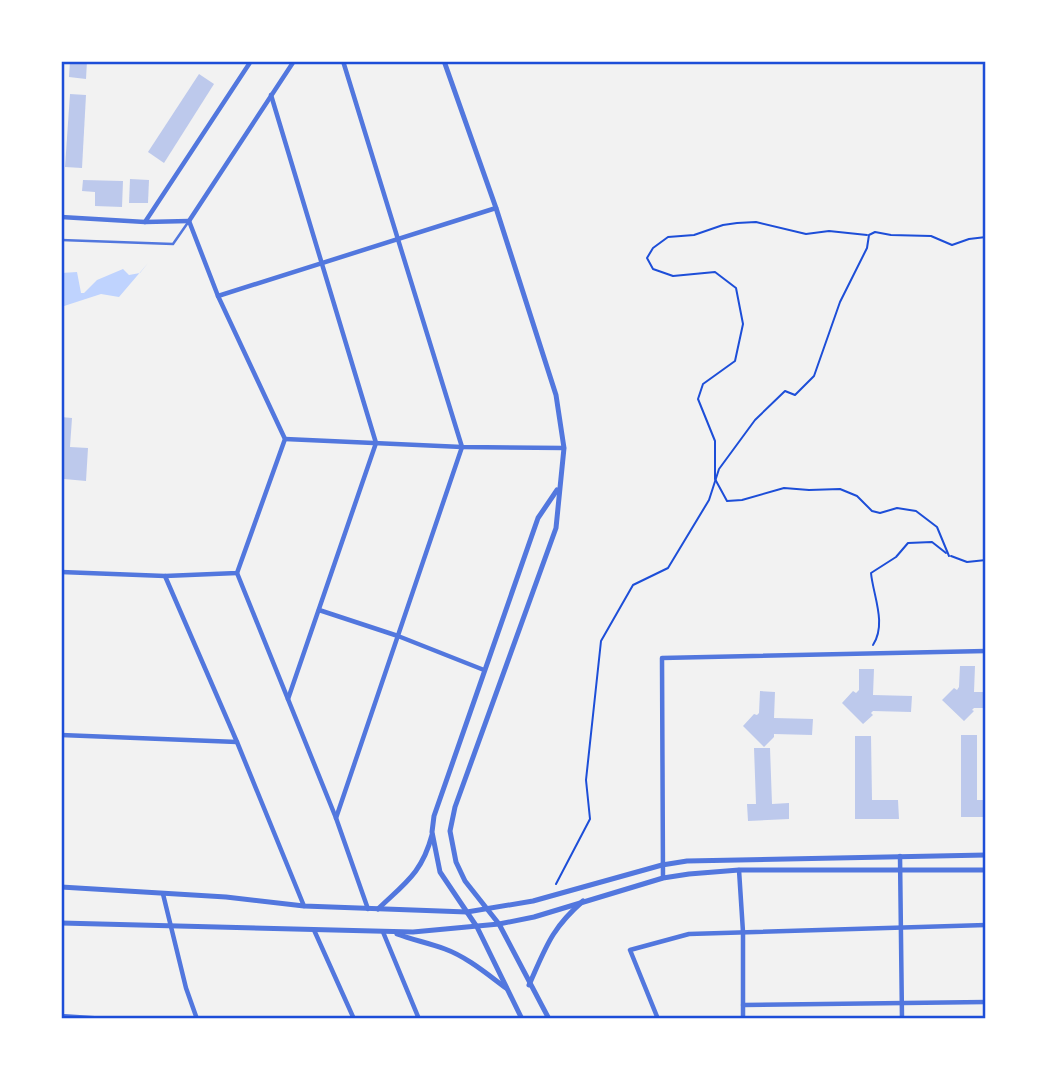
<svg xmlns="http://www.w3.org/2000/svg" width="1047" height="1080" viewBox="0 0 1047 1080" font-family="'DejaVu Sans',sans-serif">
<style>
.water{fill:#bfd3fe}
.building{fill:#bdc9ec}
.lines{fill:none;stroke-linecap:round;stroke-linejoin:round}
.path{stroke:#1d4ed8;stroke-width:2}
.service{stroke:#5277de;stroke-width:2.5}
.minor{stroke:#5277de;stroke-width:4.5}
.tertiary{stroke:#5277de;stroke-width:5}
.neatline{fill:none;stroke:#1d4ed8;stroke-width:2.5}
</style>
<rect width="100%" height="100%" fill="#f2f2f2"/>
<!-- water -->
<path class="water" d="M148,263L119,297L101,294L61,307V273L77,272L81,293H84L97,280L123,269L129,275L140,273Z"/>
<!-- building -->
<g class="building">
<path d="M70,61H87L86,79L69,77Z"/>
<path d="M199,74L214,84L164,163L148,152Z"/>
<path d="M70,94L86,95L82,168L65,167Z"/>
<path d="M130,179L149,180L148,203H129Z"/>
<path d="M83,180L123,181L122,207L95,206V192L82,191Z"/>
<path d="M61,417L72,418L70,447L88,448L86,481L64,479L63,494H61Z"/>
<path d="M960,666H975L974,692H986V708H974L972,710L974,711L964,721L942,700L954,688L957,690L959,687Z"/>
<path d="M859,669H874L873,695L912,696L911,712L873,711L871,713L873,715L863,724L842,703L853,691L856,693L859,690Z"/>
<path d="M760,691L775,692L774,718L813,719L812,735L774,734V737L764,747L743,726L754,714L757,715L759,713Z"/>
<path d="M961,735H977V800H986V817H961Z"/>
<path d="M855,736H871L872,800H898L899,819H855Z"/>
<path d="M754,748H770L772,804L789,803V819L748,821L747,804H756Z"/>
</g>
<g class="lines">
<!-- path -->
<g class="path">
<path d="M867,235L829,231L806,234L756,222L737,223L723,225L694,235L668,237L653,248L647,258L653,269L673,276L715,272L736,288L743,324L735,361L703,384L698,399L715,441V479L727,501L742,500L784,488L809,490L840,489L857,496L872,511L880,513L897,508L916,511L937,527L949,556"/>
<path d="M986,538V558"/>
<path d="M951,556L967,562L986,560"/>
<path d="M873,645C887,624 873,595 871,573L896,557L908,543L932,542L946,553"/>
<path d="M556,884L590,819L586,780L601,641L633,585L668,568L709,500L719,469L755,420L785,391L795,395L814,376L840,302L867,248L869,235L875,232L891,235L931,236L952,245L969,239L986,237"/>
</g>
<!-- service -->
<path class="service" d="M61,240L173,244L189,221"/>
<!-- minor -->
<g class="minor">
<path d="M271,95L376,443L288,699"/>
<path d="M61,217L145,222L189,221"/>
<path d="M189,221L294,61"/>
<path d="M145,222L251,61"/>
<path d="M218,296L496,208"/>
<path d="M285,439L462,447L564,448"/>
<path d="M61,572L165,576L237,573L285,439L218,296L189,221"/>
<path d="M237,573L336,818L368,909"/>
<path d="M165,576L237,742L304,906"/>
<path d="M319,610L398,636L484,670"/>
<path d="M61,735L237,742"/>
<path d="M336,818L462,447L343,61"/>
<path d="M900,856L902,1019"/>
<path d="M739,870L743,932V1019"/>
<path d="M663,878L662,658L986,651"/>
<path d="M163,894L186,988L197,1019"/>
<path d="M314,930L354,1019"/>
<path d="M383,932L419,1019"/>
<path d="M743,1005L986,1002"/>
<path d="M61,1016L106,1019"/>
<path d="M658,1019L630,950L689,934L986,925"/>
</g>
<!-- tertiary -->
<g class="tertiary">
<path d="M444,61L496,208L556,395L564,448L556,528L455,807L450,831L456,862L465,881L499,924L549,1019"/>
<path d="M61,887L226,897L304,906L467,912L533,901L662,865L687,861L986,855"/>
<path d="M378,909C405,883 422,873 432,835"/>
<path d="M61,923L413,932L499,924L534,917L663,878L689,874L739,870H986"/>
<path d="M397,934C413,940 429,943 445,949C467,957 487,974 506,988"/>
<path d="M529,985C546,947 551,929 583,901"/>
<path d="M522,1019L477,927L440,872L432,832L434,816L538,518L557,490"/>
</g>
</g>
<!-- border -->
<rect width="1047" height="1080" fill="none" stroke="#ffffff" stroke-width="126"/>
<rect x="63" y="63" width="921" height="954" class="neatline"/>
</svg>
